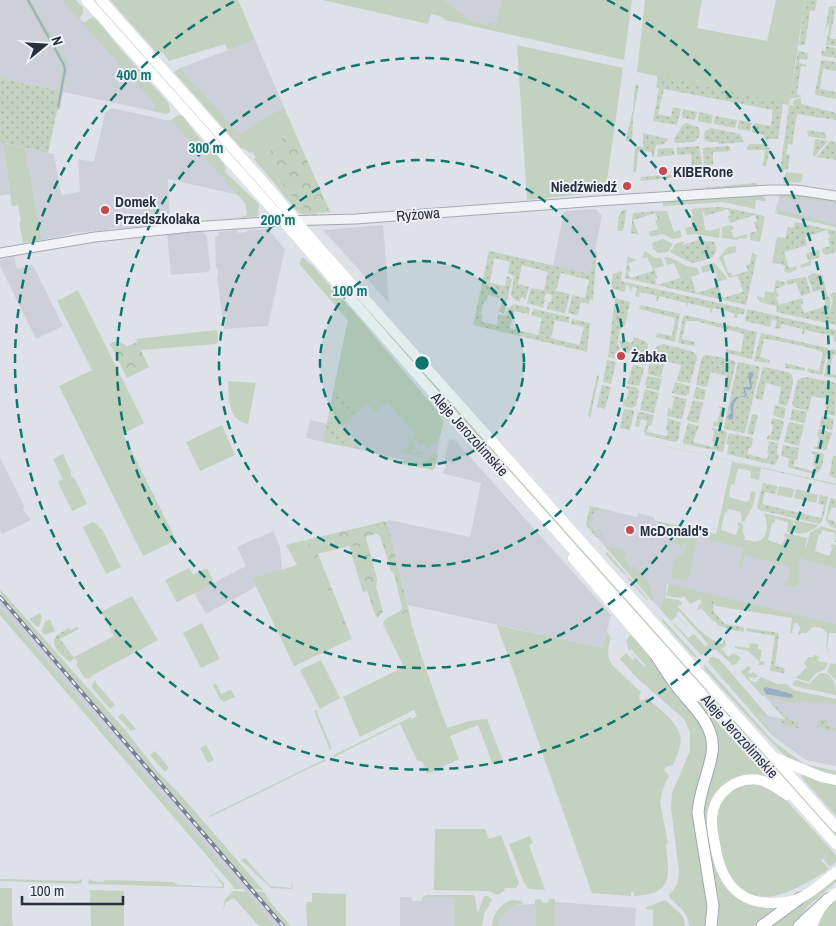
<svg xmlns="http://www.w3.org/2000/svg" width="836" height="926" viewBox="0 0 836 926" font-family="'Archivo Narrow',sans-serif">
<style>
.built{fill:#cdd0d9}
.grass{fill:#c3d1c0}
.forest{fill:url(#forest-crowns)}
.park{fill:url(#park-dots)}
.water{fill:url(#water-ripples)}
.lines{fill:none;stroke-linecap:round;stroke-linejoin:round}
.stream{stroke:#9aadc7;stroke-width:2}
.tertiary-casing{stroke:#a4a8b1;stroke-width:11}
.primary-casing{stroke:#9ea5b3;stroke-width:13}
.tertiary{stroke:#f1f2f6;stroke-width:9}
.secondary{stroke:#fff;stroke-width:10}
.primary{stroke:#fff;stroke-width:11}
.rail-casing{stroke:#788090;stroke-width:4}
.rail{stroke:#eef0f5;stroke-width:2;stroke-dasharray:5.5;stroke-linecap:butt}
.ring{fill:none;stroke:#0f766e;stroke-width:2.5;stroke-dasharray:9 6}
.poi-dot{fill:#c94752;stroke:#eef0f5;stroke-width:2}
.labels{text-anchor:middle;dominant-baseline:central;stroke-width:4;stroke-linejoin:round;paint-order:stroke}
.poi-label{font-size:15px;font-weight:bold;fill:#282f3e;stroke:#eef0f5;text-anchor:start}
.street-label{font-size:15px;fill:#282f3e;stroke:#eef0f5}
.centre{fill:#0f766e;stroke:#eef0f5;stroke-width:2.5}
.ring-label{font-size:15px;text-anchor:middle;font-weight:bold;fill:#0f766e;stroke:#eef0f5;stroke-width:4;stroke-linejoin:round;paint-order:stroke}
</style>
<defs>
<pattern id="forest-crowns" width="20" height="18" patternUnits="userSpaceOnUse" patternTransform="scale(1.25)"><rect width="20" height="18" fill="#c3d1c0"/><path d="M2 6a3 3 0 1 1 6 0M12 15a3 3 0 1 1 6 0" fill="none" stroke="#a8b4a6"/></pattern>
<pattern id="park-dots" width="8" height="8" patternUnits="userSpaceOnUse" patternTransform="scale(1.25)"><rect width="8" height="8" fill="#c3d1c0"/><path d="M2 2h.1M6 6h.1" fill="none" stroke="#a8b4a6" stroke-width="1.8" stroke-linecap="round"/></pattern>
<pattern id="water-ripples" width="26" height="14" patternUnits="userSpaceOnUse" patternTransform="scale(1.25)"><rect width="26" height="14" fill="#9aadc7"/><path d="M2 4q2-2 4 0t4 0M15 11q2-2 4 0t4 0" fill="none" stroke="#7e8da3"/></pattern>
</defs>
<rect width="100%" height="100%" fill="#dee1e7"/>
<!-- built -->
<g class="built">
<path d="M0,0H24L60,63L61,69L57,90L0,78Z"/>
<path d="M31,0H64L166,114L64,92L67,61Z"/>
<path d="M444,0H501L496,24L488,25L470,20Z"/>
<path d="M255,40L284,107L239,135L180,68Z"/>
<path d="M112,108L166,120H171L238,195L168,179L170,224L118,229L116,227L108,230L72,233L71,234L42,240L25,148L54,154L61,195L80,192L78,159L94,162L105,113Z"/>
<path d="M0,142L3,143L10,194L0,196Z"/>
<path d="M784,198L836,203V227L775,213L778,201Z"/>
<path d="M596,209L602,216L590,274L553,266L564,211Z"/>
<path d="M383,225L385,250L389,303L323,230Z"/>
<path d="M268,229L285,249L268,326L224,329L217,277L218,276V269L216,268L215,237L219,235V232L237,230L238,233L246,232L248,230Z"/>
<path d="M201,231L207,236L210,270L207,272L171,275L167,234Z"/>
<path d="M14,256L17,269L33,265L63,326L36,339L0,266V260Z"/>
<path d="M348,320L442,425L436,459L429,457L419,463L306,438L310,420L327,424Z"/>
<path d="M449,439L455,440L611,615L603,648L408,605L387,521L389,520L470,537L481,483L442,473L446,467L444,464Z"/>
<path d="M0,458L24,506L23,510L31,520L2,534L0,530Z"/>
<path d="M590,506L637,517L638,513L654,517L655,521H657L836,562V624L667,584L660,609L586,525Z"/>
<path d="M273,531L280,547L282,571L252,578L256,587L206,614L194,593L246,566L237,547Z"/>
<path d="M0,595L141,758L286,926H275L0,607Z"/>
<path d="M751,681L836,700V766L806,760L781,742L757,714L785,719Z"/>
<path d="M400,897H411L413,901H422L425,897H454L455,926H400Z"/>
<path d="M555,902L636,908L635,926H555Z"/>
<path d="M535,904L536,926H498V920L514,905Z"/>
</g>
<!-- grass -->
<g class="grass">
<path d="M24,0H31L67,61L68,68L60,109L57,111L53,110L61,69L60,63Z"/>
<path d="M62,0H76L83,8V14L78,19Z"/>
<path d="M110,0H238L255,40L228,50L225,44L169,61L163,52L157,53Z"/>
<path d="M322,0H444L470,20L488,25L489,22L496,23L501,0H632L624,60L445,20L443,17L431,14L428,24Z"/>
<path d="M645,0H702L697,28L767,41L776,0H805L789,105L637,72Z"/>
<path d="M92,17L98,19L112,39L169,104L170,112L167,114L151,110L157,106L83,24Z"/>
<path d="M517,45L623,68L606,187L603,192L527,200Z"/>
<path d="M180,68L239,134L284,107L293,128L261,160L308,214L317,213V215L302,214L297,211L254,159L256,157L252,152L250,153L246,150L241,148L174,72Z"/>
<path d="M178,115L184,116C188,124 207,150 215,151L226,168L225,172L259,204L258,215L255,217L222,219L242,217L247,215L245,203L171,120Z"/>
<path d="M3,143L25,148L42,240L23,243L19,222H21L18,205L12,206Z"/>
<path d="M786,172L803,174L801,182L783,183Z"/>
<path d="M783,193L836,200V203L784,198L778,201L780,196Z"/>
<path d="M758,195L764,197L766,200L765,201L756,200L755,209L723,202L663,206V203L671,200Z"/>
<path d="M702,208L705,230H708L709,231L720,228L719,238L694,234L687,235L685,228L693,226L690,217L693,216L691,209Z"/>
<path d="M778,209L836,225V227L777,214Z"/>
<path d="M660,211H667L674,232L680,230L682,237L673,239L663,234L650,237L649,232L658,229L655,220L662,218Z"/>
<path d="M761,215L765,217L760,242L755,241Z"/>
<path d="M730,225L733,226L734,229L731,230L734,238L747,234L746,239L739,238L738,240L722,238V227Z"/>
<path d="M300,233L373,316L390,332L836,833V837L366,311Z"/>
<path d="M777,237L786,238L780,264L772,263Z"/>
<path d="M663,239L673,244L668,252L658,253L653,249L652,243Z"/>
<path d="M684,241V243L682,244L683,259L670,252L675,244Z"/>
<path d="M736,246V252L723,256L728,273H731L732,277L729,278L719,258L728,247Z"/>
<path d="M645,251L655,258H661L664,266L653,269L647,257L642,258Z"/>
<path d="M302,257L311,264L352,310L440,414C448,426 438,442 427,449L425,443L419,444L418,440L416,441L412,438L416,434L387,402L376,412L367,404L353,417V411L345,395L333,392L348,320L299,264Z"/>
<path d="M664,257C676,257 684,268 697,268L700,274L681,280L674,263L667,265Z"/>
<path d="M714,263L724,274L727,279L715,283V281L718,279L715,269L702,273L701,267Z"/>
<path d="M78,290L144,423L123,434L176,540L143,556L59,386L92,370L57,301Z"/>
<path d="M765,291L774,293L771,305L760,302L757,298V296L764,298Z"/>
<path d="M217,330L218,342L216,344L141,350L136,339Z"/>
<path d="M228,381L256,383L248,424C227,420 229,398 228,381Z"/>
<path d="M332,398C342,402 349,407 351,418L340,428L356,445L354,446L346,440L328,418Z"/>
<path d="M222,425L235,455L200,471L186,442Z"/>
<path d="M326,427L338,441L348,445L349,447L323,442Z"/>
<path d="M410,439L416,445L412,453L413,454L420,451L422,454L415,455L399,452L407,449Z"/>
<path d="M436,453L438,455L435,468L432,470L402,464L403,460L419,463Z"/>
<path d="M63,454L71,472V476L75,479L87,504L72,511L58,482L63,479L53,459Z"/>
<path d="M732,462L761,468L759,480L750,478L751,472L748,470L738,468L734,485L731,484L729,497L746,502L749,501L751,491L756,492L752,508L744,522L741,521L742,515H740L741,512L728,509L727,513L725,512L721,530L736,535L739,526L737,525L738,522L743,524V532L745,538L743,540C748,539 752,543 758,541C770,538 767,520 764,513L793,520V533L787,532L788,522L775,519L774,523H772L768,540L782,545L786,537L784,536L785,533L807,538L805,547H806L810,533L821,526L836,531V542H834L836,537L834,536L835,533L822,530L821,534H819L815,551L829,556L833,547H831L832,544L836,545V568L800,558C796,568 801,574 799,584L794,587L784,585L783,581L788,582L790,566L747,556L745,553L742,568L739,567L743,548L700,537L698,536L688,581L671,578L673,568H675L673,566L675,557L683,556L684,552L682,551L696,531L679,551L680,545L675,544L677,528L657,523V521L716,534Z"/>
<path d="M779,486L794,489L792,498L777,495Z"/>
<path d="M796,489L818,495L816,503L794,498Z"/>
<path d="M794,520L819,525C812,531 803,535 795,533Z"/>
<path d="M93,522L98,525L100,529H102L121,567L106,574L83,527Z"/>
<path d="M348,539L352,541L367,591L363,592L349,546L313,555L349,640L294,666L252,578L297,565L286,545L306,540L310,548Z"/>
<path d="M605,546L619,548L626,553L623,558L631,567L634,566C643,576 655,587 653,602Z"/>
<path d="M607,552L648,599L647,600L628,579L629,578L624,573H623L605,554Z"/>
<path d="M189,568L193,575L207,568L214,583L177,602L165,580Z"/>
<path d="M667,584L665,598L679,600L682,603L678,607C692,621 703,638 722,644L724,639L725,640L726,645L722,649L728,657L734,653L741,658L736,664L732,665L717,650H711L701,655L673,624L674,623L688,638L694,634L706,647L708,644L679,611L676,614L689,628L677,616L671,621L660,609Z"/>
<path d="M669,584L836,624V633H829L827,649H829V652L826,648L827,633L822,628L813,627L806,633H801L800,635H798L800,627L797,623H794L792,633H790L792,618L715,606V601L708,612L719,626L743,630V627L744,628V632C719,628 718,626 701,608L697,611L698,606L702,602L700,599L690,604L684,596L681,598L666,596Z"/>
<path d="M0,589L126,731L158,772L179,793L263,890L254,889L1,595Z"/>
<path d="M132,596L158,640L93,675L90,679L85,678L76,665L78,662L75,658L70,662C63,657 53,648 54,640L66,655L71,654L74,657L114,636L101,612Z"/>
<path d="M0,607L243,889H234L232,885L0,615Z"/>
<path d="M409,611L411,622L422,658L447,728L469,721L487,719L503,761L493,765L478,725L450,736L459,759L427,774L423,762L417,760L400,724L334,757V755L411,717L412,719L417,716L414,710L360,737L343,697L404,667L383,624Z"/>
<path d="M40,613L42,617L39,627H37L29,619Z"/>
<path d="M50,619L55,631L47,634H43L42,630L45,622Z"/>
<path d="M661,620H664L698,658L694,657Z"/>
<path d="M202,623L220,659L201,668L183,633Z"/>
<path d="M497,625L603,648L607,632L611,638C608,649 606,655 612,665L641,692L639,698L641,701L647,698C660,710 685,726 680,746C679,753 675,759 673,765L666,767L664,770L669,775L663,789L660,802L668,844H666C669,877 674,894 634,896V892H631V896L592,893Z"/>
<path d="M631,636L636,638L699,718L707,739L706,758L697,788L709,903L708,926H689C689,913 678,906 670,898L669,895L677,885L679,872L671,807L672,793L690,751V732L684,719L637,678L620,659L626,653L633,660L635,658L630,651L644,667L646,666L631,649L629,651L626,640L628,639V637Z"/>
<path d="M735,641V646L749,648L750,643L758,644V649L762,650L760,661L765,662L763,665H758L760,662L748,651L735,648Z"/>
<path d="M814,655L819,656L818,661L828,663C825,671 824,669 817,673C813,675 812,680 808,682L796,678L807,667L804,663L808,657H813Z"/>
<path d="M713,657L719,659L769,717L757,714L781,742L771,734L708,662L710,660L709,658Z"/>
<path d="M321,660L340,698L320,709L300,670Z"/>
<path d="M831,663L836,664V680L827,672Z"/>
<path d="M704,664L773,741L804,764L836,771V776L822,774L789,758L783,754L760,730L705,670Z"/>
<path d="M748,666L751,668L748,672L751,674L753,672L758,676L755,678L748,677L751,681L756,682L761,677L778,684H787L793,690L836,699V704C824,702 812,703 800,701L795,703L769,698L766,695L762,696L741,672Z"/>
<path d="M820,673H826C835,680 836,684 836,695L794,686L792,684L796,680L809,684Z"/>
<path d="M96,680V683L115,705L110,709L92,688V684Z"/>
<path d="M216,684L221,694L231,690L235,697L224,702L220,699L213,685Z"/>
<path d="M694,695L740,748L771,776V779L745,776L738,777L722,786L714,796L711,803L728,887L781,907L753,926H718L719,907L718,896L703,819V803L717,749Z"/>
<path d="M316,710L332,749L330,750L314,711Z"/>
<path d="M122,713L136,729L131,731L118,717Z"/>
<path d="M206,745L214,760L208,763L200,748Z"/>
<path d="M155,751L169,768L165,772L150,755Z"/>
<path d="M325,759L326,761L312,767L210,817L209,816Z"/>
<path d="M804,774L836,784V816L803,779L801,776Z"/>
<path d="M756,784L771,789L785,799L836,855V862L830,867L823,859L821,860L829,869C780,902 733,919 719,843C717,827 714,812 723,798C730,787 744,785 756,784Z"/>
<path d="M435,829H485L489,839L501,835L519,883L516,888H504L505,890L498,895L488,891L434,890Z"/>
<path d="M530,836L533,843L529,845L545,890L529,889L524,883L509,844Z"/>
<path d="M245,858L270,886L291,888L293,882L292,889L271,888L241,860Z"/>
<path d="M208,866L224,884V888L88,884L89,879L93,881L103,882L105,880L173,882L178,885L222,887V884Z"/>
<path d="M0,879L78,881L82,879V883L75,884L0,881Z"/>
<path d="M836,879V882L808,906L793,926H769Z"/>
<rect x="0" y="888" width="12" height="30"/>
<path d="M90,890L124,891V926H91Z"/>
<path d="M233,891L246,892L275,926H259L234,898L226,902L223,910L225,899Z"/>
<path d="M256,891L264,892L270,902L291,926H286Z"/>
<path d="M312,893L346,894V926H307L306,902H312Z"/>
<path d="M426,895H473L475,897L477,911L479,910L484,896H488L492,900L484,914L482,926H455L454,897H426L422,901L423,897Z"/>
<path d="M540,899L544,903H548L549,899H555V926H536L535,900Z"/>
<path d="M836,899V926H818L826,909Z"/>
<path d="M512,900L521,901L523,904L514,905L498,920V926H492C493,913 500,904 512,900Z"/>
<path d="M665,900L683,916L685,926H653V910L646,909L647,907Z"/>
</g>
<!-- forest -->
<g class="forest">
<path d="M293,128L330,212L308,214L261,160Z"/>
<path d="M113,342H119L128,346L137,342L149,367L127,378L110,344Z"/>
<path d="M387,521L409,611L383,624C386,614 398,616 402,608L394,573L391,571L380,536L377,534L367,536L366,538L377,579L376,587L383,612L378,618L375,615L351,540L348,539L310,548L306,540Z"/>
<path d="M318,554L352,639L349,640L313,555Z"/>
<path d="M0,918H12L13,926H0Z"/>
</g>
<!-- park -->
<g class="park">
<path d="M805,0H817L815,11H810L805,45H799Z"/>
<path d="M836,6L830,38L836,39V46L826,45L829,26L827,25L823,44L829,7Z"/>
<path d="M823,46V51H825L826,46L836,48V58L821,56Z"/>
<path d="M798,51L808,53L807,60L800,59L799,63L807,65L806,67L801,66L797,94L802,96L790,99Z"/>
<path d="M821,60L836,62V71L823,69L820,89L836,92V99L816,95L815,93Z"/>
<path d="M658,76L783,103L778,139H768L767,142L763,135L752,132L754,123L771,126L773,110L664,89L658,114L671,117L673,107L681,109L677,125L653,121L659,88L656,87Z"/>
<path d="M0,78L57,90L54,110L57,111L48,153L0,142Z"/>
<path d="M635,84L639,85L633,116L632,142L625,141L633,111Z"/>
<path d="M801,98V104L836,113V120L797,114L792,145L788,144L786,154L790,155L788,169L780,171L789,105H793L794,100Z"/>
<path d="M683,109L697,112L695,120L682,118Z"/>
<path d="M699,112L713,115L711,124L698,121Z"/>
<path d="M715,116L737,120L735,128L714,124Z"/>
<path d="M739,120L752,123L750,131L738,129Z"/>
<path d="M686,123L698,127L700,131L699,138H697V140L693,142L675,143L674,139L682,126Z"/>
<path d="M711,128L740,134L744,142L719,144L717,142H707L709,140L705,141L704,138L705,131Z"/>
<path d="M810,130L826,133V139L808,136L807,131Z"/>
<path d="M643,133L669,139L664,144L656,145L654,157H652V152L638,151L636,172H633L635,149L638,146L643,147Z"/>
<path d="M815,139L828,141L815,156H813Z"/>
<path d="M830,141L836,142V160L817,157Z"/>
<path d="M749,144H766V147L770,148L766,166H763L765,150H747Z"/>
<path d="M699,146L702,165L692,166L691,154L677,155V148Z"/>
<path d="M729,146L731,151L713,152V165H704L703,148Z"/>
<path d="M673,148L675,155L657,157L658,149Z"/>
<path d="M694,173L695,177L665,178V175Z"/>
<path d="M663,175L662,179L640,181L641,177Z"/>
<path d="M756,183L758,186L689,189Z"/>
<path d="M722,207L761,215L755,241L750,240V233L757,231L754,222L757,221L755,215L730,223L728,216L730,215L728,209L705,216L702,208Z"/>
<path d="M627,209L623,231H618C618,222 617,210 627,209Z"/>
<path d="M660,211L662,219H658L655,213L633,220L639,235L631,233L633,213Z"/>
<path d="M795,222L836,231V252L825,255L821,249L830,246L828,239L830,237L827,230L805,237L807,245L784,252L789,268L796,266L797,269L789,273L784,271L785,266L780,264L788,227L794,228Z"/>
<path d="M697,239L707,241V243L708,241L714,242C718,249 716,255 710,259L706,258V260L693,263L684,260L682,256L681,245L697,241Z"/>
<path d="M819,250L820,257L811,260V265L801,268L800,265L809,262L806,254Z"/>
<path d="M489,251L590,274L595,251L597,252L593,300H590L589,304L581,302L578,314L575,315L568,313L572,295L585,298L589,280L561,273L556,291L570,294L565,313L547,309L548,302H551L552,295L546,293L544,300L547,301L544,302L543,306L545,308L527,303L531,288L544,290L548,272L522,265L518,284L529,287L525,301L523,297L520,299V301L525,302L516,301L511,295L514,276L508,273L510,262L494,258L490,283L505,286L507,276L512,279L504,313L499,312L503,299L488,295L486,302L484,301L481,314L483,315L482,322L497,325L498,314L506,316C510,300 515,304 530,308L529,314L514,311L510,328L538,335L542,318L531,315L534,309L569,317V323L555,320L551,338L579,345L584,327L571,324L572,319L590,323L587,352L473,325Z"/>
<path d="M752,253L757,255L746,305L625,278L628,257L638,260L628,263L631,271L628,272L630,278L653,271V269H655L657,278L655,279L657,285L680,278L681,280L691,277L696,293L716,287L715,283L717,282L723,298L743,292L738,276L732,277V276L748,271L746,265L750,264Z"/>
<path d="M622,271L621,281L745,309L744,315L738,314L737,318H734V313L713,308L711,313H710V308L688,303L686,308V303L659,296L658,301H656L657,296L640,292L639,297L635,296L637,288L632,287L631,293L629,286L626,285L625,292L613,289L612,286L613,274Z"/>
<path d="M815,273L822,275L828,297H829L831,303L829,313L833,302L830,294L836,292V325L776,312L777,306L771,305L776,280L784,282L786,285L776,289L779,296L776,297L779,305L802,298L803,303L801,305L804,313L826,306L821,290L813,292L808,277L809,275Z"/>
<path d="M806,277L811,293L801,296L796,282L788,285L786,282L787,280Z"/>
<path d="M615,298L630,302L625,326L621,327L617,343L620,348L617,359L608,357Z"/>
<path d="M641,305L680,314L675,342L656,337L657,333L672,336L675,318L639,309Z"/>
<path d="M747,309L836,330V342L833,341L834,336L805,330L804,334H802L803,329L782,324L780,329L775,328L777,321L772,319L770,327L745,321Z"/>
<path d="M685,315L757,332L752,359L726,353V349L741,352L744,334L696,321H686L682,339L695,342V346L678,343L683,317Z"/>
<path d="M761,333L828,348L822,375L807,372L808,368L819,371L823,352C805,346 782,341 764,339L760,357L770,360V363L754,361Z"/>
<path d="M633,337L643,340L648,344L644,365L634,363L635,355L621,351L622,348L619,341H626L630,343L633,341Z"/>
<path d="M663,344L691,351L696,354L697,359L690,383L677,381L681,365L665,361L661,376L663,378L648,374C649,363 650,346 663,344Z"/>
<path d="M832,349L836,350V355H833L829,373L836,375V378L824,376L830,350Z"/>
<path d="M704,355H708L733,360L736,362L729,392L721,391L724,390L727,376L711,372L707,387L696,385L701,360Z"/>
<path d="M607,360L616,362L611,384L603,382Z"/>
<path d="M738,362L758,366L760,368L745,433H744L724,429V427Z"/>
<path d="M785,363L805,368V371L785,368Z"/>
<path d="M633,365L643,367L644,369L639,386L627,384Z"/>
<path d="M763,367C769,368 787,371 791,374C796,378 789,400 787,406L778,404L781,387L766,383L762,400L755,398Z"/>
<path d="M599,375V376L590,419L588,415L597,376Z"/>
<path d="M648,376L662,379L659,391L647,388L645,384Z"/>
<path d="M806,377L836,383L835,416L822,413H825L827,399L812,396L808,411L794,407L792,405L797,381L801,378Z"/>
<path d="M675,382L690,386L689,394L685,396L672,393Z"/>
<path d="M602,385L611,387L605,409L597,407Z"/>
<path d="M627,386L636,387L639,391L636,406L632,408L623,406L624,399H627L629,389L626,388Z"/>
<path d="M696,387L706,390L704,400L693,398Z"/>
<path d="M645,389L659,393L654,413L640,410Z"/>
<path d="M333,392C347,394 353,403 353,417L351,418C349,407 342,402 332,398Z"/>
<path d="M672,396L687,399L682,419L667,416L668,408L672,409L674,398L671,397Z"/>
<path d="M693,400L703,403L698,423L688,421L687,419Z"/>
<path d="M775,405L786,408L784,419L773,415Z"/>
<path d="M718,406L726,408L721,427L713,426L714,421L717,422L721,408L718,407Z"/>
<path d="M624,409L633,410L634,412L630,430L620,428Z"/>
<path d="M792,409L807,412L805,423L790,420Z"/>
<path d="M641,412L654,415L651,426H648L647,432L667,436L668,431L666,430L668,420L666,418L681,422L678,441L675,442L645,435L644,431L647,421L641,419L639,427L635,426L638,413Z"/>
<path d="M752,414L758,415L753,436L747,433Z"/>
<path d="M822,416L834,419L832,430L819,427Z"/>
<path d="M328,418L346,439L354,446L356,445L361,450L349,447L348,445L338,442L326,427Z"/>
<path d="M772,418L781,420L784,423L779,441L767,439L768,435H771L773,425L771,424Z"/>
<path d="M789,422L804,425L799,446L784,442Z"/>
<path d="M688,423L699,426L693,442L713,447L714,442L712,441L714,431L712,430V428L726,431L727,434L723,452L684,444L683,441Z"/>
<path d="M819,429L832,433L826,450L814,449V446L817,447L819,437L817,436Z"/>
<path d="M603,432L836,484V485Z"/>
<path d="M729,433L753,438L751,448H749L747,454L767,459L769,453H767L769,443L767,441L778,443L777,454L779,455L777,462L774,465L727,454L729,445L726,444Z"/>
<path d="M783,445L799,448L797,460H795L793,466L813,471L815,466L813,465L815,455L812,454L813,451L824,454C823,461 823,472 814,474L790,468L788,466L789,458L781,456Z"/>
<path d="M833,456H836V478L829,476Z"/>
<path d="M763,483L777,486L776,494L765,492L762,504L821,518L824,505L818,504L820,495L828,497L823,519L820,524L759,510L757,506Z"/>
<path d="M830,498L836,499V508L832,507L827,519L835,521L836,528L830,526L826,520Z"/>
<path d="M590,506L610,511L597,510L592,515V522L591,521L589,523L597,535L601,532L603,534L601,537H596L586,525Z"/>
<path d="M710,600L715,601L713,611L725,624L743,627V631L719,626L708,612Z"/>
<path d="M77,627L78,629L60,639L71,654L66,655L56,645L54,640L57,635L69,628L71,630Z"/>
<path d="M747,628L779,633L775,666L785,668L784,673L770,671L775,636L746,631Z"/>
<path d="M770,703C784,709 782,719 799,723L798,728L783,724L779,719H785Z"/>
<path d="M819,719L828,721L827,726L836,728V731L817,727Z"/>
</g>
<!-- water -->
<g class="water">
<path d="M750,372L754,374L751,380L752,388L750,390L745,389L747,395L746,397H739C731,404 734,410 733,419L729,420L728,416L731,413C729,401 733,396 745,396L743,387H750L748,374Z"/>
<path d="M766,687L792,694L793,697L790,698L766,694L763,689Z"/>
</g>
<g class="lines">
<!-- stream -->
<path class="stream" d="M28,0L64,65L65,70L58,107"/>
<defs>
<path id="tertiary" d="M0,253L95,237L191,227L282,221L356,219L598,201L770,190H796L836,196"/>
<g id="primary">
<path d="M657,657C664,668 671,679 679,689C694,708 716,726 712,753C709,773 699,792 698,813L713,906L711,926"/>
<path d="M762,926L800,898"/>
<path d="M799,926L828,899"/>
</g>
</defs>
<!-- tertiary casing -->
<use href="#tertiary" class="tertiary-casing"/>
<!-- primary casing -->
<use href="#primary" class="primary-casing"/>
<!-- tertiary -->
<use href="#tertiary" class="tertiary"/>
<!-- secondary -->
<g class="secondary">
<path d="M86,0L261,196L443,404L836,844"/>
<path d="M101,0L272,192L315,243L836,827"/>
<path d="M573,558L657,657L696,697"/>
<path d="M778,759L822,777L836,780"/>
<path d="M787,795C778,789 771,783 760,780C736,776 714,793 712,817C711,826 713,835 715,844C720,877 734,903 772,903C781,903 790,902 798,899C811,894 824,881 836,872"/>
<path d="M812,926C815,913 826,901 836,893"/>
</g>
<!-- primary -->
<use href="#primary" class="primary"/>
<defs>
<path id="rail" d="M0,597L283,926"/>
</defs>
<!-- rail casing -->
<use href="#rail" class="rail-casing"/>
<!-- rail -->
<use href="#rail" class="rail"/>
</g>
<!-- distance rings -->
<circle cx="422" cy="363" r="102" fill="#0f766e" fill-opacity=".12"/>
<g class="ring">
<circle cx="422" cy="363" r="102"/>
<circle cx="422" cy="363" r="203"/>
<circle cx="422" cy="363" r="305"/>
<path d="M607 0A407 407 0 1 1 237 0"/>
</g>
<!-- markers -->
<g class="poi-dot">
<circle cx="663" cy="171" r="5"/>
<circle cx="627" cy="186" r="5"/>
<circle cx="105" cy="210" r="5"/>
<circle cx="621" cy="356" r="5"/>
<circle cx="630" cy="530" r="5"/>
</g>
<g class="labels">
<!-- poi labels -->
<g class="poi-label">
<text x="673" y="171">KIBERone</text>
<text x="617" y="186" text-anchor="end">Niedźwiedź</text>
<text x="115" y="201">Domek<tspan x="115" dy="17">Przedszkolaka</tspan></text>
<text x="631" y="356">Żabka</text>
<text x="640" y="530">McDonald's</text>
</g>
<!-- street labels -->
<g class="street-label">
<text transform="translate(418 214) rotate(-5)">Ryżowa</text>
<text transform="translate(470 434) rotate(48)">Aleje Jerozolimskie</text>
<text transform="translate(740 736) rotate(48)">Aleje Jerozolimskie</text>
</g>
</g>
<circle cx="422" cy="363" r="8" class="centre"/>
<g class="ring-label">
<text x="134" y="80">400 m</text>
<text x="206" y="153">300 m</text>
<text x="278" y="225">200 m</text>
<text x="350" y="296">100 m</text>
</g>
<!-- north arrow -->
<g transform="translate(45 45) rotate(72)" stroke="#eef0f5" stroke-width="4" paint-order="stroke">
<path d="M0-4L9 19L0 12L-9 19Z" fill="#282f3e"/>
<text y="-8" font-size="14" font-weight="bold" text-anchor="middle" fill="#282f3e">N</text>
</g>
<!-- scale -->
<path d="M22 896v8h101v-8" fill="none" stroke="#282f3e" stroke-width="2.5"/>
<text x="30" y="896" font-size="15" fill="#282f3e" stroke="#eef0f5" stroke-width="4" paint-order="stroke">100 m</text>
</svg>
